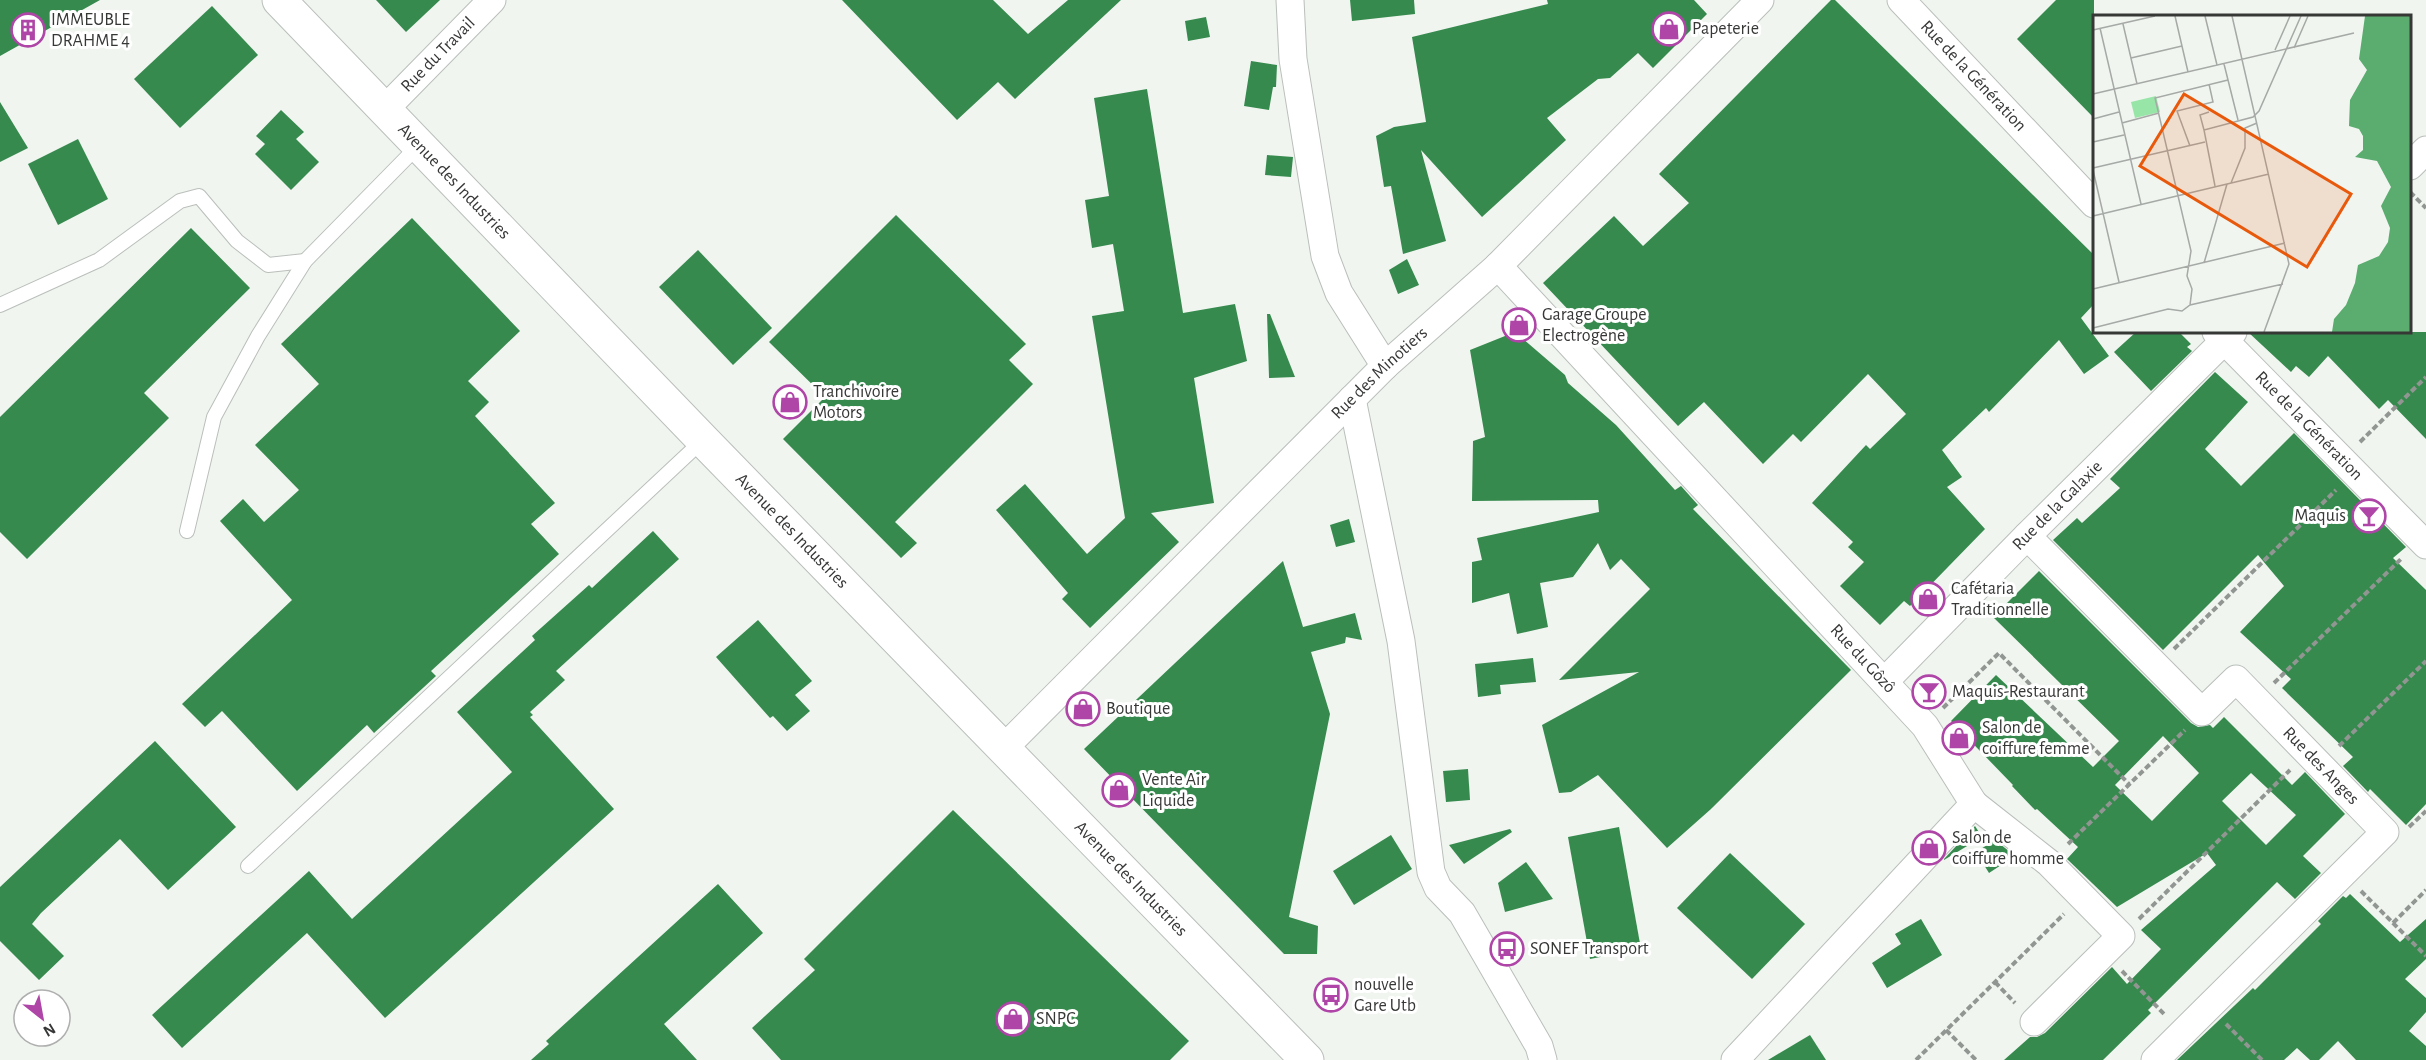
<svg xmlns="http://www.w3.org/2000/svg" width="2426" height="1060" viewBox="0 0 2426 1060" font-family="'Alegreya Sans',sans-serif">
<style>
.building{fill:#368a4e;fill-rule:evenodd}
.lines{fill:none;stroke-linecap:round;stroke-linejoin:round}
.service-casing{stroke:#babfbb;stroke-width:16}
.minor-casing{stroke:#babfbb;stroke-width:29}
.tertiary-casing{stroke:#babfbb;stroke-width:35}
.path{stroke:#929692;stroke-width:4;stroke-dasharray:6 3;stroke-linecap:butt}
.service{stroke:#fff;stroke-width:14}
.minor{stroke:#fff;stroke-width:27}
.tertiary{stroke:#fff;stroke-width:33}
.labels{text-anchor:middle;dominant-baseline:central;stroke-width:6;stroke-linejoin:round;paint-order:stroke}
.poi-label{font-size:18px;fill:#363836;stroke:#fff;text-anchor:start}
.street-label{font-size:18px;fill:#363836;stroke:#fff}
.inset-road{fill:none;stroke:#a6a9a6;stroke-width:1.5}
.view{fill:#e8590c;fill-opacity:0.15;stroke:#e8590c;stroke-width:3}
.inset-edge{fill:none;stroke:#363836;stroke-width:3}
</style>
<rect width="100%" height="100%" fill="#f0f5f0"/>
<!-- building -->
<g class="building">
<path d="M0,0H100L0,56Z"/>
<path d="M376,0H440L406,32Z"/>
<path d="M842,0H993L1028,34L1068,0H1121L1015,99L998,82L957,120Z"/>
<path d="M1350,0H1414L1415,14L1352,21Z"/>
<path d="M1547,0H1694L1707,14L1653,68L1638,53L1610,78L1598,79L1547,118L1566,140L1482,217L1421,150L1446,241L1403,254L1391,186L1384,187L1376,136L1394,127L1426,122L1412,37L1548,4Z"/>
<path d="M1831,0H1835L2094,255V304L2081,318L2109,356L2084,374L2059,340L1989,412L1986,408L1942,450L1962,477L1947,487L1985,529L1910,606L1904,601L1880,625L1840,586L1864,562L1848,547L1853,542L1812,503L1866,445L1870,449L1906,414L1868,374L1801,442L1793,434L1763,464L1704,402L1678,426L1543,283L1614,216L1643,246L1689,203L1659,174Z"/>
<path d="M2056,0H2094V118L2017,39Z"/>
<path d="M212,6L258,55L180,128L134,79Z"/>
<path d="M1206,17L1210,37L1188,41L1185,21Z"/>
<path d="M1251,61L1277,65L1276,87H1273L1269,110L1244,106Z"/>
<path d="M1147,89L1183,313L1235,304L1247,361L1194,378L1214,503L1151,513L1179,542L1090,628L1062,599L1068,593L996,510L1025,484L1087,554L1125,518L1092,316L1124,311L1113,244L1092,248L1085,200L1109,196L1094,98Z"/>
<path d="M0,102L28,148L0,162Z"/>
<path d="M281,110L304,132L296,139L319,162L291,190L255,154L265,144L256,136Z"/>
<path d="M78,139L108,199L58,225L28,164Z"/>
<path d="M1267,155L1293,157L1291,177L1265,175Z"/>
<path d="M896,215L1026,344L1009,360L1033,384L895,522L917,543L901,558L783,439L825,397L769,342Z"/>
<path d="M412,218L520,331L468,381L489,402L475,416L555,503L531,524L559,554L431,671L436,676L374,733L367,725L297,791L222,711L205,727L182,704L292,600L220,521L243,499L264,522L299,490L255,445L319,384L281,344Z"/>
<path d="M191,228L250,288L144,393L169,418L27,559L0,532V417Z"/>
<path d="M698,250L772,328L733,365L659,287Z"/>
<path d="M1407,259L1419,285L1398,294L1389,270Z"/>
<path d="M1267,314H1270L1295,377L1269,378Z"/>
<path d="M1515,332L1565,375L1568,383L1616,425L1675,490L1681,486L1698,505L1693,509L1851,670L1711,809L1667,848L1598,775L1571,792L1559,793L1542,725L1639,672L1559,680L1650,589L1621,559L1610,570L1598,543L1573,577L1540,583L1548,627L1517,634L1509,593L1472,603V562L1482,560L1477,538L1599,512L1598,500L1472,501L1473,441L1485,437L1470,350Z"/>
<path d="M2136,332H2179L2191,344L2187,347L2192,351L2151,391L2114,352Z"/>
<path d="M2248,332H2426V439L2388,400L2379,409L2328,356L2309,377L2296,366L2291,372Z"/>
<path d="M2215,372L2248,402L2205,449L2241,486L2294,433L2406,547L2393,558L2426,590V804L2406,825L2370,789L2368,792L2343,766L2353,757L2282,688L2291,679L2240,632L2284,586L2258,555L2163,650L2053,540L2077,518L2082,523L2120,488L2110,479Z"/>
<path d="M1349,519L1355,542L1336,547L1330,525Z"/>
<path d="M653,531L679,559L556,671L565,680L530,712L533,715L530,717L614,809L385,1018L307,933L182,1048L152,1015L309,871L352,919L512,772L457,712L535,640L532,636L589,585L592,588Z"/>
<path d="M1283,561L1303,627L1355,613L1362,640L1346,637L1345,643L1311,652L1330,714L1289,917L1318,926L1317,954H1284L1084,749Z"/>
<path d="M2039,571L2191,723L2198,727L2210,725L2213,728L2224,717L2292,785L2305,772L2345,814L2303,856L2321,873L2295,899L2277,882L2148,1010L2151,1013L2103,1060H2004L2030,1037H2037L2045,1033L2112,967L2127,984L2161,949L2141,930L2216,865L2207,853L2117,907L2067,859L2078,847L2037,809L2035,810L2012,786L2013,785L1951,721L1996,675L2093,767L2119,741L1993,617ZM2163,736L2199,773L2152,821L2115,785ZM2251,773L2296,815L2266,845L2222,801Z"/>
<path d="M758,620L812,681L795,695L810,711L787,731L773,716L770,718L716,657Z"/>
<path d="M1533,658L1536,682L1500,685L1501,694L1478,697L1475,664Z"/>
<path d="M155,741L236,827L168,890L120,839L41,913L32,924L64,956L39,980L0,941V887Z"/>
<path d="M1468,769L1470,800L1446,802L1443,771Z"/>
<path d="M953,810L1189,1041L1170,1060H781L752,1028L815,970L804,959Z"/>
<path d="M1975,826L1982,837L1944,860V859Z"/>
<path d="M1619,827L1641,949L1590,959L1568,837Z"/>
<path d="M1510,829L1512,832L1464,864L1449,845Z"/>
<path d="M1391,835L1412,869L1354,905L1333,871Z"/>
<path d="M1995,840L2015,856L1989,873L1976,852Z"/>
<path d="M1730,853L1805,924L1752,979L1677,908Z"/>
<path d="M1526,862L1553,899L1505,912L1498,883Z"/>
<path d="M718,884L763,933L664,1024L697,1060H531L549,1044L546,1041Z"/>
<path d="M2350,894L2400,942L2426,919V959L2405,979L2426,998V1012L2409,1031L2426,1046V1060H2356L2338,1041L2319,1060H2310L2297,1048L2284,1060H2177L2253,988L2255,990L2321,924L2318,921L2343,896L2346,898Z"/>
<path d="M1921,919L1942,955L1887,988L1872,963L1901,944L1895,934Z"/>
<path d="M1810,1035L1826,1060H1768Z"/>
</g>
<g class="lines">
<defs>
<g id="service">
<path d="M0,305L99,260L180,201L199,196L237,241L268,265L305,261"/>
<path d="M187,531L214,417L258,336L305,261L419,145"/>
<path d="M248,866L703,440"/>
</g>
<g id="minor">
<path d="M1290,0L1293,59L1325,256L1339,293L1385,366"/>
<path id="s1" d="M1901,0L2094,204"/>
<path id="s2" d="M385,109L492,0"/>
<path d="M2410,166L2426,150"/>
<path id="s3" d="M1498,266L1925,726L1974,804L1735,1060"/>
<path id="s4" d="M2216,332L2426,545"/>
<path d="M1352,399L1401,641L1431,872L1438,888L1462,913L1539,1046L1543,1060"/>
<path id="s5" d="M2027,536L2202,712L2236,679L2385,832L2155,1060"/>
<path id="s6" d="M1885,681L2027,536L2233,332"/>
<path id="s7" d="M1003,749L1385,366L1498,266L1760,0"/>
<path d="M1974,804L2049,863L2121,936L2034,1022"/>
</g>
<g id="tertiary">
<path id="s8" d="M279,0L703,440L1307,1060"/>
</g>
</defs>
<!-- service casing -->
<use href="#service" class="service-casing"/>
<!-- minor casing -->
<use href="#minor" class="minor-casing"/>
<!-- tertiary casing -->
<use href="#tertiary" class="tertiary-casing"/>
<!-- path -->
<g class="path">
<path d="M2410,192L2426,208"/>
<path d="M2360,442L2426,377"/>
<path d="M2174,649L2336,490"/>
<path d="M2274,683L2402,558"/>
<path d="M1943,708L1999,653L2129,784"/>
<path d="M2339,746L2426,661"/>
<path d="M2409,827L2426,811"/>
<path d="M2068,844L2185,730"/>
<path d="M2361,891L2426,956"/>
<path d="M2139,919L2290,770"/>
<path d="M2393,923L2426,890"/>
<path d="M2122,971L2165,1015"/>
<path d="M1995,982L2015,1003"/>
<path d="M2226,1024L2262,1060"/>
<path d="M1946,1030L1976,1060"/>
<path d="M1916,1060L2064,914"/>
</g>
<!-- service -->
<use href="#service" class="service"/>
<!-- minor -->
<use href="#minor" class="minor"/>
<!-- tertiary -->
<use href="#tertiary" class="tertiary"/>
</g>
<!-- icons -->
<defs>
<symbol id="shop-ring" viewBox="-11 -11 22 22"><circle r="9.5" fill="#fff" stroke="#ae45a7" stroke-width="1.5"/><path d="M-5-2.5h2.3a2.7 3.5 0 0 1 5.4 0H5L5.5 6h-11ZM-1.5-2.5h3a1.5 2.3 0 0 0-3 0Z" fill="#ae45a7"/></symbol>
<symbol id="building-ring" viewBox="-11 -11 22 22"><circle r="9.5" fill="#fff" stroke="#ae45a7" stroke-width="1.5"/><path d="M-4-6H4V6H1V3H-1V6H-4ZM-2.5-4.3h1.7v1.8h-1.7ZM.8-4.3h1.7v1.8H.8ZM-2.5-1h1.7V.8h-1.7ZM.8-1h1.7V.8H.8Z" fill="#ae45a7"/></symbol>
<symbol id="bar-ring" viewBox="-11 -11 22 22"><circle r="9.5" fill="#fff" stroke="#ae45a7" stroke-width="1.5"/><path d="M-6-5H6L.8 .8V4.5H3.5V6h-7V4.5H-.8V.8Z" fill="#ae45a7"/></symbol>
<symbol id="bus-ring" viewBox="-11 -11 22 22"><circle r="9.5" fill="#fff" stroke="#ae45a7" stroke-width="1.5"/><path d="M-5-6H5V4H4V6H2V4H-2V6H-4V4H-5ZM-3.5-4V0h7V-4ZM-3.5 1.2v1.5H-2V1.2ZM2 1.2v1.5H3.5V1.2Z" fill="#ae45a7"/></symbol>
</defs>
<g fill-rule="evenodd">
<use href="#shop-ring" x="1650" y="10" width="38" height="38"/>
<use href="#building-ring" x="9" y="11" width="38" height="38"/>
<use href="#shop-ring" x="1500" y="306" width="38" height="38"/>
<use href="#shop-ring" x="771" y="383" width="38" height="38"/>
<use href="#bar-ring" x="2350" y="497" width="38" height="38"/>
<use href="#shop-ring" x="1909" y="580" width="38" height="38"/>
<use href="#bar-ring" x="1910" y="673" width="38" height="38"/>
<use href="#shop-ring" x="1064" y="690" width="38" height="38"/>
<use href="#shop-ring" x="1940" y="719" width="38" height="38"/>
<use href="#shop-ring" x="1100" y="771" width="38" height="38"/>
<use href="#shop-ring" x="1910" y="829" width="38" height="38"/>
<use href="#bus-ring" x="1488" y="930" width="38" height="38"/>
<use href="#bus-ring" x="1312" y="976" width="38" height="38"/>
<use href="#shop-ring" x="994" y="1000" width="38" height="38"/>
</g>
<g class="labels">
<!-- poi labels -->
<g class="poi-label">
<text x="51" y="20">IMMEUBLE<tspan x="51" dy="21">DRAHME 4</tspan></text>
<text x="1692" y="29">Papeterie</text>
<text x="1542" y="315">Garage Groupe<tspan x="1542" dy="21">Electrogène</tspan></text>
<text x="813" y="392">Tranchivoire<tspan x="813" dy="21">Motors</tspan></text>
<text x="2346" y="516" text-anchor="end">Maquis</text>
<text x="1951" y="589">Cafétaria<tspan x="1951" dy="21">Traditionnelle</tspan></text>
<text x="1952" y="692">Maquis-Restaurant</text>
<text x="1106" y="709">Boutique</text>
<text x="1982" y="728">Salon de<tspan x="1982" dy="21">coiffure femme</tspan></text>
<text x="1142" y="780">Vente Air<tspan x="1142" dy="21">Liquide</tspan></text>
<text x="1952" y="838">Salon de<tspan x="1952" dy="21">coiffure homme</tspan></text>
<text x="1530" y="949">SONEF Transport</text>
<text x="1354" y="985">nouvelle<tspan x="1354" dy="21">Gare Utb</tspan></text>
<text x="1036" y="1019">SNPC</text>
</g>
<!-- street labels -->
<g class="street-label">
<text stroke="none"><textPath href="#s2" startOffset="76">Rue du Travail</textPath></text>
<text stroke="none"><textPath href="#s1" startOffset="105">Rue de la Génération</textPath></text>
<text stroke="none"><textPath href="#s8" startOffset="252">Avenue des Industries</textPath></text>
<text stroke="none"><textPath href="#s7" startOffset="532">Rue des Minotiers</textPath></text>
<text stroke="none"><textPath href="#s4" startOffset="132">Rue de la Génération</textPath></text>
<text stroke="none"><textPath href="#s6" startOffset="246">Rue de la Galaxie</textPath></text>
<text stroke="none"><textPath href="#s8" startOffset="738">Avenue des Industries</textPath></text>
<text stroke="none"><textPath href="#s3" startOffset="536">Rue du Gôzô</textPath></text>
<text stroke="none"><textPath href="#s5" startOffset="417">Rue des Anges</textPath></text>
<text stroke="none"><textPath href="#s8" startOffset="1224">Avenue des Industries</textPath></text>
</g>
</g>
<!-- overview -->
<g transform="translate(2093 15)">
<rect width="318" height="318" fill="#f0f5f0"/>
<path d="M63,81L67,97L42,103L38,87Z" fill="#98e5a8"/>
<path d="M272,1H318V317H239L241,304L253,290L262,268L265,250L286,241L295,227L297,213L288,191L298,172L284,146L262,142L270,135V121L266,114L256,111L257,85L274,55L266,44Z" fill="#5aad6f"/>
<path class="inset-road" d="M82,1L95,57M112,1L124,50M139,1L196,249L171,317M30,9L44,69M7,13L48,189M0,15L62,1M201,33L215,1M182,35L197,1M38,43L89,31M131,49L145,105M0,79L261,18M0,104L26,97M29,108L66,98M111,115L107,100L116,97M0,127L31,120M97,131L84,96L120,87L116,69M0,153L112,127M0,155L26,267M138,168L152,133V113L164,108M122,171L111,115L160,102L166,96L208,1M0,201L176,159M111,248L134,169M0,274L192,228M97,290L99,274L94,261L98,236L62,83L135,65M0,313L75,294L89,296L97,290L190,269"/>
<path class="view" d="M91,79L258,179L214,252L47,151Z"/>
<rect width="318" height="318" class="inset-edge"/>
</g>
<!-- north arrow -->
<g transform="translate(42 1018) rotate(149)"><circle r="28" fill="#ffffff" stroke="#afafaf" stroke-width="1.5"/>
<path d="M0-4.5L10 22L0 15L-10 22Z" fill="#ae45a7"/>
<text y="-9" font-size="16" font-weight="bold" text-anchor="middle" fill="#363836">N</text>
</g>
</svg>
